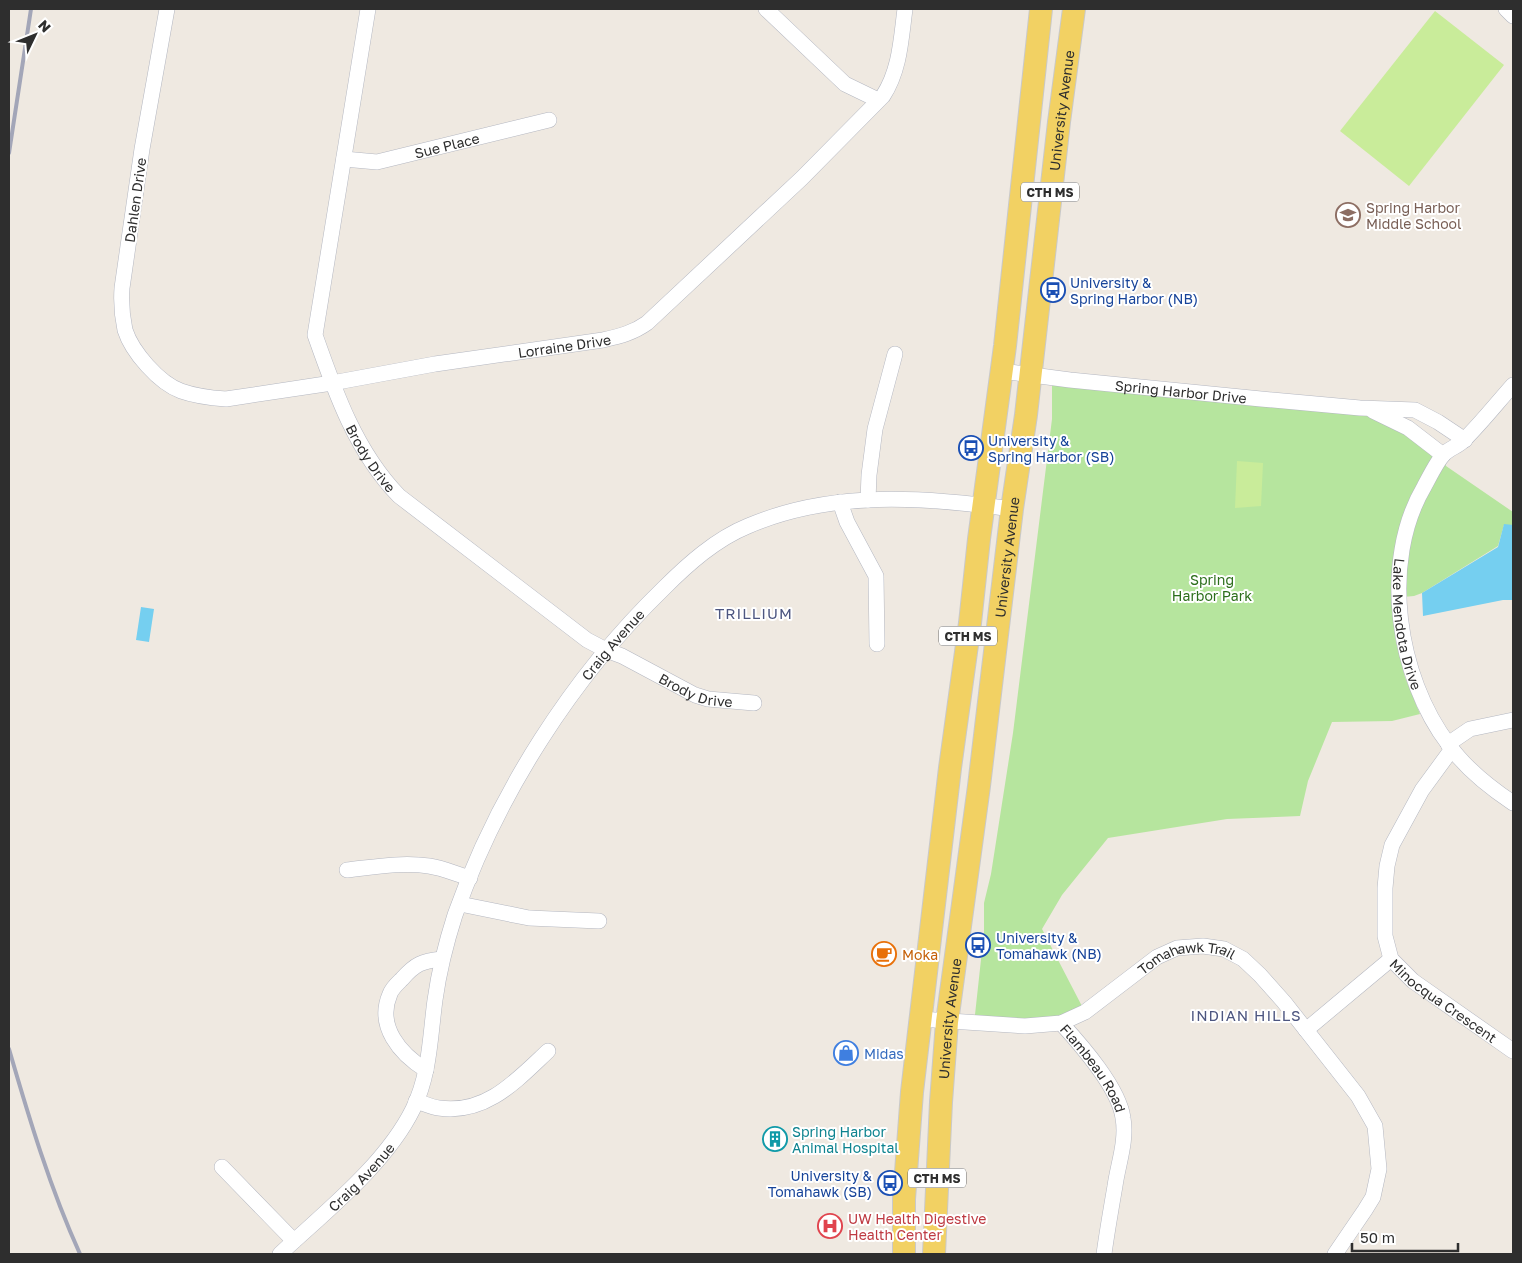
<svg xmlns="http://www.w3.org/2000/svg" width="1522" height="1263" viewBox="0 0 1522 1263" font-family="'Golos Text',sans-serif">
<style>
.green{fill:#b6e59e}
.pitch{fill:#c9ec9a}
.water{fill:#75cff0}
.lines{fill:none;stroke-linecap:round;stroke-linejoin:round}
.minor-casing{stroke:#b4b7c1;stroke-width:16}
.primary-casing{stroke:#c9c9c9;stroke-width:24}
.minor{stroke:#fff;stroke-width:15}
.primary{stroke:#f2d163;stroke-width:22}
.rail{stroke:#a3a6b8;stroke-width:4}
.labels{text-anchor:middle;dominant-baseline:central;stroke-width:4;stroke-linejoin:round;paint-order:stroke}
.shield{fill:#fff;stroke:#6d6d6d;stroke-width:1}
.shield-label{font-size:12px;font-weight:bold;fill:#2e2e2e}
.street-label{font-size:14px;fill:#2e2e2e;stroke:#fff}
.education-label{font-size:14px;fill:#785e54;stroke:#fff;text-anchor:start}
.transit-label{font-size:14px;fill:#164399;stroke:#fff;text-anchor:start}
.park-label{font-size:14px;fill:#2c6e1b;stroke:#fff}
.food-label{font-size:14px;fill:#c56008;stroke:#fff;text-anchor:start}
.shop-label{font-size:14px;fill:#366cbe;stroke:#fff;text-anchor:start}
.culture-label{font-size:14px;fill:#0d838f;stroke:#fff;text-anchor:start}
.health-label{font-size:14px;fill:#be3a42;stroke:#fff;text-anchor:start}
.neighbourhood-label{font-size:15px;letter-spacing:1px;fill:#4d5680;stroke:#fff}
</style>
<rect width="100%" height="100%" fill="#efe9e1"/>
<!-- green -->
<path class="green" d="M1052,378L1360,408L1443,455L1446,466L1513,512V525H1504L1498,546L1422,593L1414,596L1392,598L1396,642L1405,677L1420,714L1392,721L1332,722L1308,781L1300,816L1227,819L1108,838L1062,895L1042,929L1085,1012L1061,1023L974,1024L984,932V903L991,874L1013,733L1052,419Z"/>
<!-- pitch -->
<g class="pitch">
<path d="M1435,11L1504,65L1409,186L1340,131Z"/>
<path d="M1237,461L1263,463L1261,506L1235,508Z"/>
</g>
<!-- water -->
<g class="water">
<path d="M1504,524L1513,525V600H1503L1423,616L1422,593L1498,547Z"/>
<path d="M141,607L154,609L149,642L136,640Z"/>
</g>
<g class="lines">
<defs>
<g id="minor">
<path id="s1" d="M167,9L142,149L122,288C121,302 122,316 125,330C132,352 159,383 181,391C195,396 211,398 226,399L332,383L435,364L603,340C620,336 633,333 647,323L802,178L883,96C900,70 901,39 905,9"/>
<path id="s2" d="M368,9L315,335C335,392 356,452 399,496L587,640L606,650L622,656L695,695L708,699L754,703"/>
<path d="M766,9L845,84L878,100"/>
<path d="M1506,9L1513,16"/>
<path id="s3" d="M344,159L377,162L549,120"/>
<path id="s4" d="M1002,371L1070,380L1261,399L1360,408L1415,410L1438,422L1465,440"/>
<path id="s5" d="M1513,385C1497,403 1482,422 1465,439C1459,446 1450,448 1444,454C1437,461 1429,478 1424,487C1380,562 1397,677 1449,745C1466,769 1489,787 1513,803"/>
<path d="M1373,411L1408,428L1443,455"/>
<path d="M868,500L869,475L875,429L895,354"/>
<path d="M840,502L847,522L876,576L877,644"/>
<path d="M1448,744L1470,729L1513,720"/>
<path id="s6" d="M1452,749L1422,790L1392,845L1387,866L1385,888V936L1391,959L1413,981L1513,1051"/>
<path d="M347,870C374,867 402,862 429,866C443,868 456,874 470,878"/>
<path d="M460,904L529,918L599,921"/>
<path id="s7" d="M920,1019L1025,1026L1061,1023L1085,1012L1157,957L1177,948L1203,946L1224,949L1243,959L1260,975L1284,1002L1358,1096L1375,1126L1379,1169L1373,1197L1365,1210L1335,1254"/>
<path id="s8" d="M1061,1023C1082,1046 1119,1088 1123,1118C1127,1141 1118,1164 1115,1186C1111,1209 1107,1232 1104,1254"/>
<path d="M1306,1030L1391,959"/>
<path d="M426,1070C400,1054 376,1026 390,994C392,988 398,983 402,979C415,964 422,961 442,959"/>
<path d="M416,1101C423,1103 431,1107 439,1108C486,1115 517,1080 548,1051"/>
<path d="M222,1167L294,1241"/>
<path id="s9" d="M280,1254C325,1212 386,1164 413,1109C430,1074 430,1037 435,1000C439,971 446,943 455,915C497,795 572,677 664,588C688,564 716,539 748,526C832,490 924,497 1012,509"/>
</g>
<g id="primary">
<path d="M904,1254V1199L912,1092L950,768L970,623L979,539L1005,346L1041,9"/>
<path id="s10" d="M934,1254L941,1102L947,1022L979,786L1012,509L1026,415L1059,122L1074,9"/>
</g>
</defs>
<!-- minor casing -->
<use href="#minor" class="minor-casing"/>
<!-- primary casing -->
<use href="#primary" class="primary-casing"/>
<!-- minor -->
<use href="#minor" class="minor"/>
<!-- primary -->
<use href="#primary" class="primary"/>
<!-- rail -->
<g class="rail">
<path d="M9,153L31,9"/>
<path d="M9,1049C29,1118 50,1188 80,1254"/>
</g>
</g>
<!-- icons -->
<defs>
<symbol id="school-ring" viewBox="-11 -11 22 22"><circle r="9.5" fill="#fff" stroke="#8d6e63" stroke-width="1.5"/><path d="M0-5L7-2L0 1L-7-2ZM-4 1L0 2.5L4 1V4Q0 6-4 4Z" fill="#8d6e63"/></symbol>
<symbol id="bus-ring" viewBox="-11 -11 22 22"><circle r="9.5" fill="#fff" stroke="#1a4fb4" stroke-width="1.5"/><path d="M-5-6H5V4H4V6H2V4H-2V6H-4V4H-5ZM-3.5-4V0h7V-4ZM-3.5 1.2v1.5H-2V1.2ZM2 1.2v1.5H3.5V1.2Z" fill="#1a4fb4"/></symbol>
<symbol id="cafe-ring" viewBox="-11 -11 22 22"><circle r="9.5" fill="#fff" stroke="#e8710a" stroke-width="1.5"/><path d="M-5.5-4.5H6V0H3Q3 3.5 0 3.5H-2.5Q-5.5 3.5-5.5 0ZM3-3.2v2h1.7v-2ZM-6 4.5H4V6H-6Z" fill="#e8710a"/></symbol>
<symbol id="shop-ring" viewBox="-11 -11 22 22"><circle r="9.5" fill="#fff" stroke="#3f7fe0" stroke-width="1.5"/><path d="M-5-2.5h2.3a2.7 3.5 0 0 1 5.4 0H5L5.5 6h-11ZM-1.5-2.5h3a1.5 2.3 0 0 0-3 0Z" fill="#3f7fe0"/></symbol>
<symbol id="building-ring" viewBox="-11 -11 22 22"><circle r="9.5" fill="#fff" stroke="#0f9aa8" stroke-width="1.5"/><path d="M-4-6H4V6H1V3H-1V6H-4ZM-2.5-4.3h1.7v1.8h-1.7ZM.8-4.3h1.7v1.8H.8ZM-2.5-1h1.7V.8h-1.7ZM.8-1h1.7V.8H.8Z" fill="#0f9aa8"/></symbol>
<symbol id="hospital-ring" viewBox="-11 -11 22 22"><circle r="9.5" fill="#fff" stroke="#e0444e" stroke-width="1.5"/><path d="M-5-5h3v3.5h4V-5h3V5h-3V1.5h-4V5h-3Z" fill="#e0444e"/></symbol>
</defs>
<g fill-rule="evenodd">
<use href="#school-ring" x="1334" y="201" width="28" height="28"/>
<use href="#bus-ring" x="1039" y="276" width="28" height="28"/>
<use href="#bus-ring" x="957" y="434" width="28" height="28"/>
<use href="#bus-ring" x="964" y="931" width="28" height="28"/>
<use href="#cafe-ring" x="870" y="940" width="28" height="28"/>
<use href="#shop-ring" x="832" y="1039" width="28" height="28"/>
<use href="#building-ring" x="761" y="1125" width="28" height="28"/>
<use href="#bus-ring" x="876" y="1169" width="28" height="28"/>
<use href="#hospital-ring" x="816" y="1212" width="28" height="28"/>
</g>
<g class="labels">
<!-- shield labels -->
<g class="shield">
<rect x="1021" y="182.5" width="58" height="19" rx="4"/>
<rect x="939" y="626.5" width="58" height="19" rx="4"/>
<rect x="908" y="1168.5" width="58" height="19" rx="4"/>
</g>
<g class="shield-label">
<text x="1050" y="192">CTH MS</text>
<text x="968" y="636">CTH MS</text>
<text x="937" y="1178">CTH MS</text>
</g>
<!-- street labels -->
<g class="street-label">
<text stroke="none"><textPath href="#s10" startOffset="1151">University Avenue</textPath></text>
<text stroke="none"><textPath href="#s3" startOffset="105">Sue Place</textPath></text>
<text transform="translate(135 200) rotate(-82)">Dahlen Drive</text>
<text stroke="none"><textPath href="#s1" startOffset="798">Lorraine Drive</textPath></text>
<text stroke="none"><textPath href="#s4" startOffset="180">Spring Harbor Drive</textPath></text>
<text stroke="none"><textPath href="#s2" startOffset="466">Brody Drive</textPath></text>
<text stroke="none"><textPath href="#s10" startOffset="701">University Avenue</textPath></text>
<text stroke="none"><textPath href="#s5" startOffset="279">Lake Mendota Drive</textPath></text>
<text stroke="none"><textPath href="#s9" startOffset="712">Craig Avenue</textPath></text>
<text stroke="none"><textPath href="#s2" startOffset="871">Brody Drive</textPath></text>
<text stroke="none"><textPath href="#s7" startOffset="288">Tomahawk Trail</textPath></text>
<text stroke="none"><textPath href="#s6" startOffset="296">Minocqua Crescent</textPath></text>
<text stroke="none"><textPath href="#s10" startOffset="236">University Avenue</textPath></text>
<text stroke="none"><textPath href="#s8" startOffset="56">Flambeau Road</textPath></text>
<text stroke="none"><textPath href="#s9" startOffset="112">Craig Avenue</textPath></text>
</g>
<!-- education labels -->
<g class="education-label">
<text x="1366" y="207">Spring Harbor<tspan x="1366" dy="16">Middle School</tspan></text>
</g>
<!-- transit labels -->
<g class="transit-label">
<text x="1070" y="282">University &amp;<tspan x="1070" dy="16">Spring Harbor (NB)</tspan></text>
<text x="988" y="440">University &amp;<tspan x="988" dy="16">Spring Harbor (SB)</tspan></text>
<text x="996" y="937">University &amp;<tspan x="996" dy="16">Tomahawk (NB)</tspan></text>
<text x="872" y="1175" text-anchor="end">University &amp;<tspan x="872" dy="16">Tomahawk (SB)</tspan></text>
</g>
<!-- park labels -->
<g class="park-label">
<text x="1212" y="579">Spring<tspan x="1212" dy="16">Harbor Park</tspan></text>
</g>
<!-- food labels -->
<g class="food-label">
<text x="902" y="954">Moka</text>
</g>
<!-- shop labels -->
<g class="shop-label">
<text x="864" y="1053">Midas</text>
</g>
<!-- culture labels -->
<g class="culture-label">
<text x="792" y="1131">Spring Harbor<tspan x="792" dy="16">Animal Hospital</tspan></text>
</g>
<!-- health labels -->
<g class="health-label">
<text x="848" y="1218">UW Health Digestive<tspan x="848" dy="16">Health Center</tspan></text>
</g>
<!-- neighbourhood labels -->
<g class="neighbourhood-label">
<text x="754" y="613">TRILLIUM</text>
<text x="1246" y="1015">INDIAN HILLS</text>
</g>
</g>
<!-- border -->
<rect width="1522" height="1263" fill="none" stroke="#2e2e2e" stroke-width="20"/>
<!-- north arrow -->
<g transform="translate(35 35) rotate(47)" stroke="#ffffff" stroke-width="4" paint-order="stroke">
<path d="M0-4L9 19L0 12L-9 19Z" fill="#2e2e2e"/>
<text y="-8" font-size="14" font-weight="bold" text-anchor="middle" fill="#2e2e2e">N</text>
</g>
<!-- scale -->
<path d="M1352 1243v8h106v-8" fill="none" stroke="#2e2e2e" stroke-width="2.5"/>
<text x="1360" y="1243" font-size="15" fill="#2e2e2e" stroke="#ffffff" stroke-width="4" paint-order="stroke">50 m</text>
</svg>
